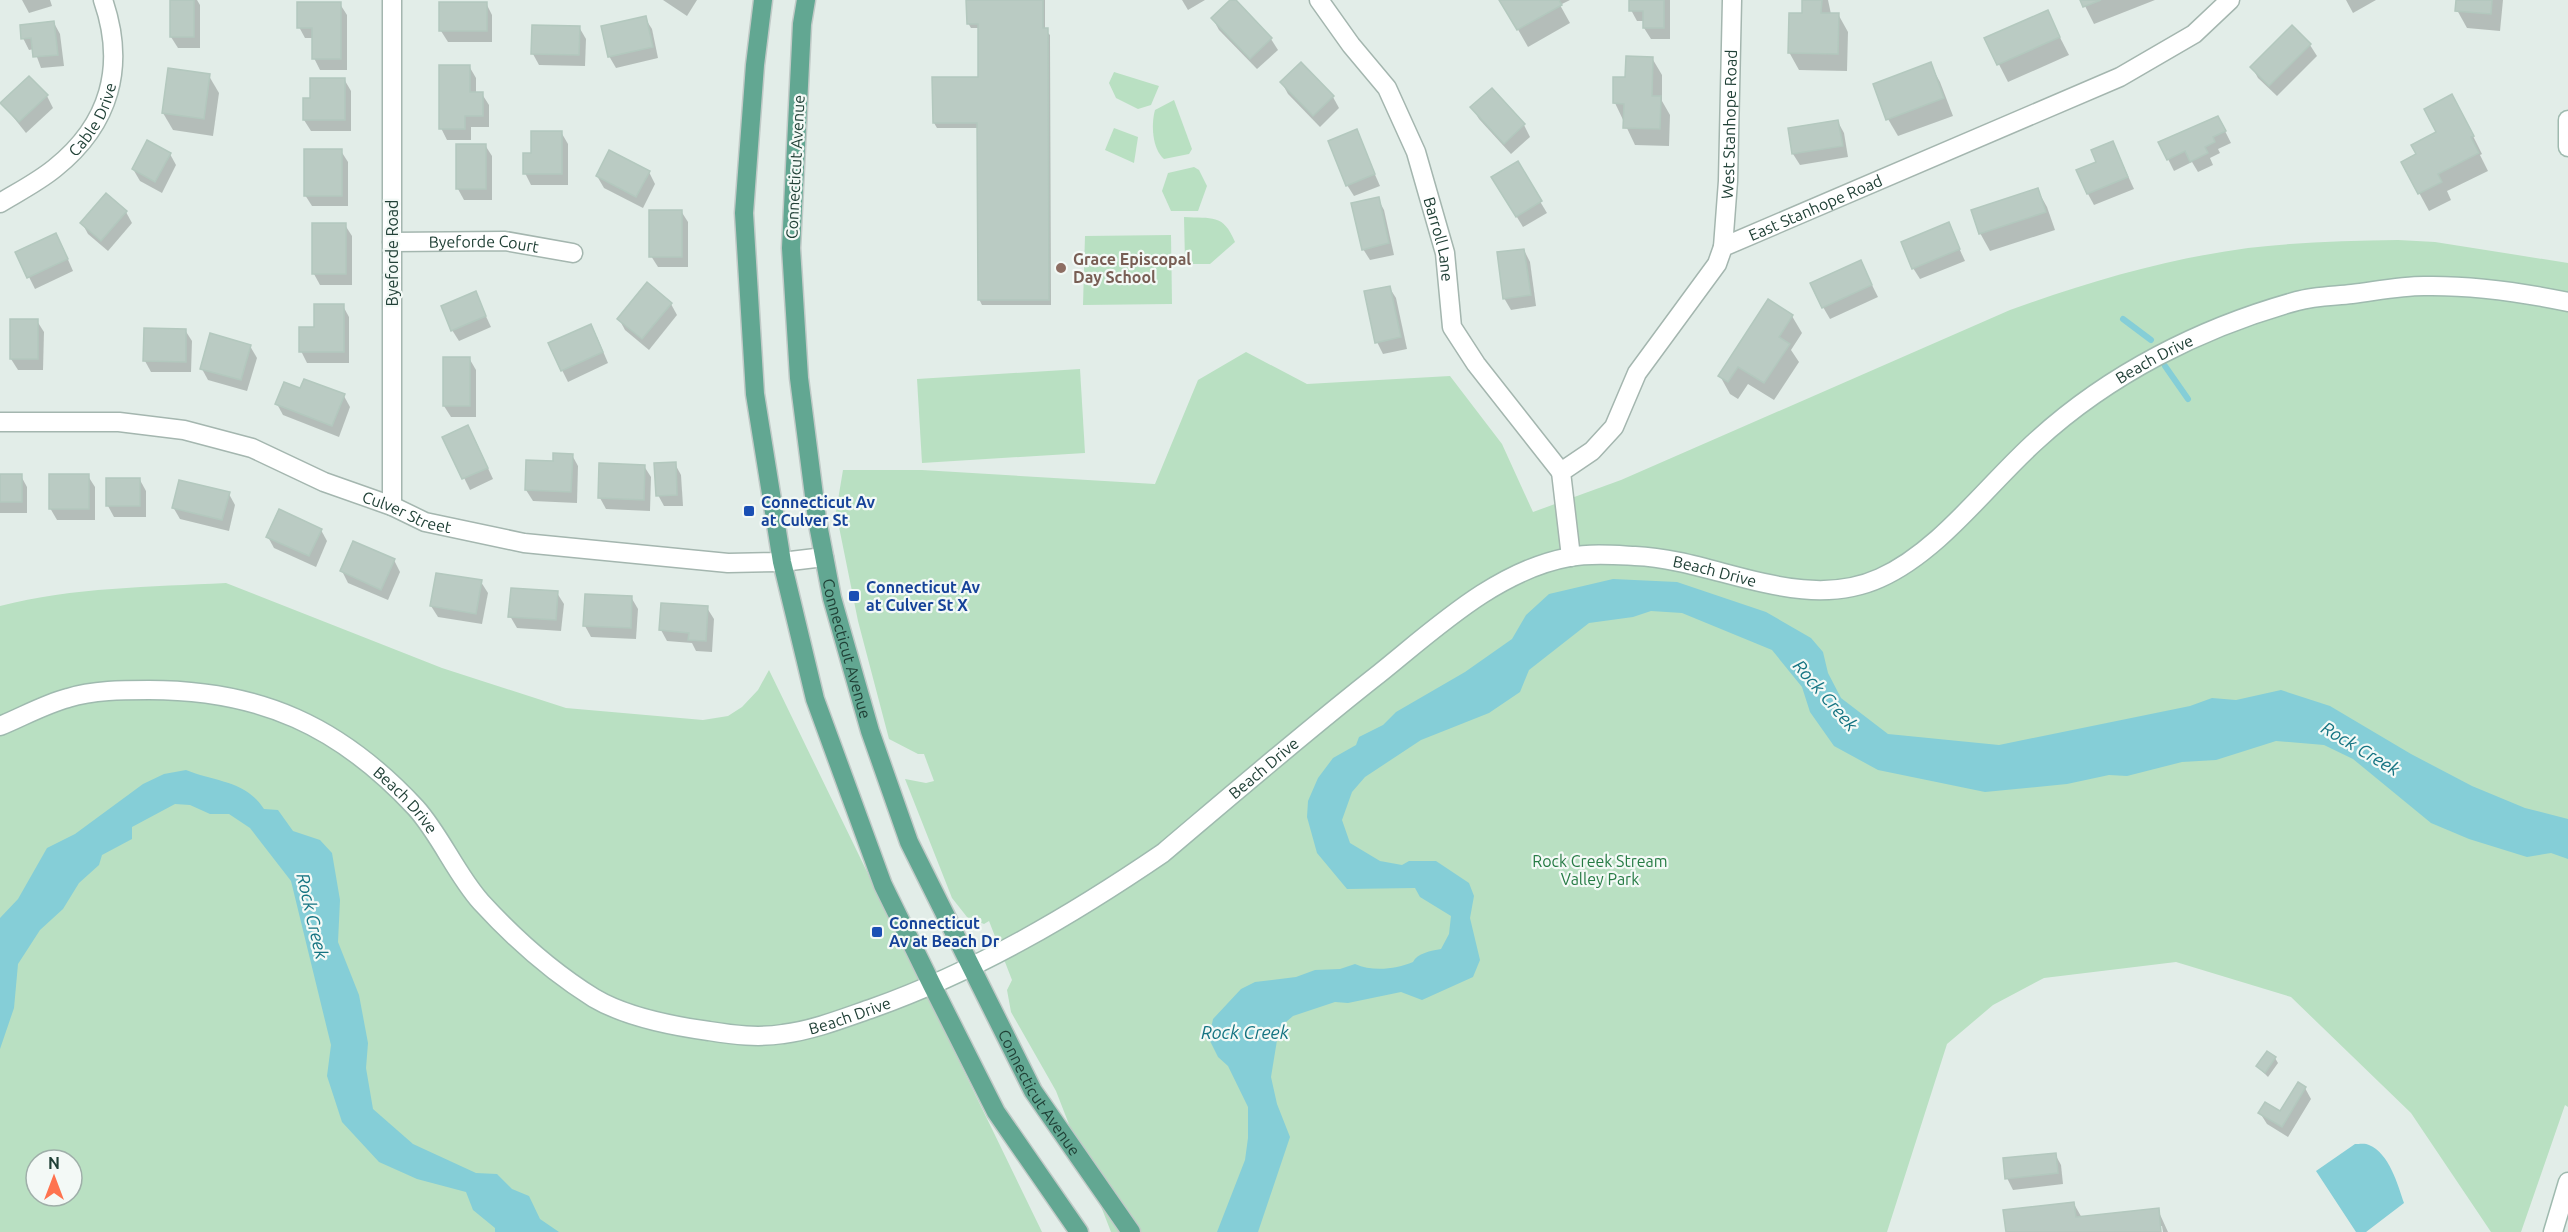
<svg xmlns="http://www.w3.org/2000/svg" width="2568" height="1232" viewBox="0 0 2568 1232" font-family="Ubuntu,sans-serif">
<style>
.green{fill:#b9e0c2;fill-rule:evenodd}
.water{fill:#85ced7}
.shadow{fill:#0003}
.lines{fill:none;stroke-linecap:round;stroke-linejoin:round}
.stream{stroke:#85ced7;stroke-width:6}
.building{fill:#bacbc3;stroke:#b3c8be;stroke-width:1.5}
.street-casing{stroke:#a4b6af;stroke-width:21}
.secondary-casing{stroke:#9fbaaf;stroke-width:21}
.primary-casing{stroke:#c1cac7;stroke-width:21}
.street{stroke:#fff;stroke-width:18}
.secondary{stroke:#fff;stroke-width:18}
.primary{stroke:#62a792;stroke-width:18}
.education-dot{fill:#8d6e63;stroke:#f3f9f6;stroke-width:2}
.transit-dot{fill:#1a4fb4;stroke:#f3f9f6;stroke-width:2}
.labels{text-anchor:middle;dominant-baseline:central;stroke-width:4.5;stroke-linejoin:round;paint-order:stroke}
.street-label{font-size:16px;fill:#204036;stroke:#f3f9f6}
.education-label{font-size:16px;font-weight:bold;fill:#785e54;stroke:#f3f9f6;text-anchor:start}
.transit-label{font-size:16px;font-weight:bold;fill:#164399;stroke:#f3f9f6;text-anchor:start}
.park-label{font-size:16px;fill:#267b44;stroke:#f3f9f6}
.water-label{font-size:18px;font-style:italic;fill:#157482;stroke:#f3f9f6}
</style>
<rect width="100%" height="100%" fill="#e2ede8"/>
<!-- green -->
<g class="green">
<path d="M1114,72L1159,86L1151,105L1138,109L1116,98L1109,83Z"/>
<path d="M1174,100L1192,149L1189,154L1164,159C1152,149 1151,124 1155,110Z"/>
<path d="M1114,128L1138,137L1134,163L1105,150Z"/>
<path d="M1194,167L1199,170L1207,186L1198,211H1171L1162,191L1168,173Z"/>
<path d="M1184,217C1212,219 1223,213 1235,242L1210,264H1189L1185,261Z"/>
<path d="M1171,235L1172,304L1083,305L1085,236Z"/>
<path d="M2398,240L2435,242L2568,263V1107L2565,1105L2521,1232H2491L2411,1113L2291,997L2176,962L2044,978L1993,1005L1947,1044L1887,1232H1111L1056,1091L1011,1012L1007,990L1012,980L989,921L984,924L967,917L952,898L905,779L926,783L934,781L924,754H918L889,739L858,621L836,512L843,470H922L1155,484L1198,380L1246,352L1307,384L1450,376L1502,444L1533,512L1621,480L2010,310C2087,282 2166,259 2248,248C2297,242 2348,241 2398,240Z"/>
<path d="M1080,369L1085,453L922,463L917,379Z"/>
<path d="M226,583L442,668L566,708L703,720L728,716L742,707L758,690L769,670L1042,1232H0V606C73,587 151,587 226,583ZM36,1160H72V1196H36Z"/>
</g>
<!-- water -->
<g class="water">
<path d="M1613,579L1677,582L1766,612L1811,638L1823,652L1828,673L1841,698L1888,734L1999,745L2190,706L2212,698L2236,700L2281,690L2330,706L2411,754L2472,786L2525,808L2568,819V859L2551,853L2527,857L2469,839L2431,823L2353,759L2324,745L2276,741L2216,760L2182,762L2127,776L2109,775L2067,784L1985,792L1878,770L1834,746L1810,712L1802,687L1772,650L1682,613L1651,611L1633,617L1589,623L1529,670L1520,692L1489,713L1421,740L1365,777L1352,792L1342,820L1350,843L1380,861L1402,865L1409,861H1436L1469,883L1474,896L1470,918L1480,960L1473,977L1422,1000L1401,992L1348,1003L1335,1002L1293,1016L1279,1028L1271,1077L1277,1104L1290,1137L1258,1232H1217L1245,1160L1248,1138V1107L1228,1066L1218,1057L1209,1039L1213,1019L1241,989L1255,982L1296,977L1315,970L1340,969L1355,964C1373,972 1396,969 1413,962C1417,953 1431,951 1441,949L1449,934L1451,916L1420,897L1415,888L1347,889L1317,853L1307,817L1308,801L1318,778L1333,758L1356,745L1359,737L1383,725L1396,712L1465,672L1512,639L1526,615L1549,594Z"/>
<path d="M186,770C215,782 245,780 264,809L278,810L293,831L320,840L332,853L340,900L338,942L359,995L368,1043L366,1068L373,1109L413,1144L476,1173L497,1174L512,1189L529,1196L540,1219L559,1232H495V1228L473,1210L466,1192L417,1179L379,1162L342,1122L327,1076L331,1045L291,881L250,828L229,814H210L190,805L175,804L132,827V839L102,855L99,865L79,883L63,909L40,930L18,964L14,1008L0,1049V918L18,899L47,848L75,834L143,784L164,774Z"/>
<path d="M2355,1144C2359,1144 2366,1143 2369,1145C2389,1153 2398,1185 2404,1203L2366,1232H2356L2316,1171Z"/>
</g>
<!-- shadow -->
<g class="shadow">
<path d="M22,0H50L52,6L29,13Z"/>
<path d="M171,0H197L200,5V48H178L171,37Z"/>
<path d="M663,0H697L687,16Z"/>
<path d="M968,0H1045V30L1050,35L1051,305H982L979,299V128H937L934,123V79H979V28H971L968,23Z"/>
<path d="M1182,0H1205L1188,10Z"/>
<path d="M1233,0L1271,39L1278,50L1257,69L1219,30L1213,19Z"/>
<path d="M1501,0H1570L1560,5L1570,23L1528,47Z"/>
<path d="M1631,0H1670V39H1651L1644,28V21H1637L1631,10Z"/>
<path d="M1803,0H1828L1831,14H1838L1848,32L1847,71L1799,70L1789,52L1803,14Z"/>
<path d="M2082,0H2155L2094,24Z"/>
<path d="M2346,0H2376L2353,13Z"/>
<path d="M2458,0H2503L2500,31L2467,28L2457,10Z"/>
<path d="M486,3L492,15V42H448L441,31Z"/>
<path d="M340,4L347,15V70H320L314,58V38H305L299,27Z"/>
<path d="M2047,12L2069,55L2008,82L1986,39Z"/>
<path d="M645,18L652,29L658,58L616,68L609,56Z"/>
<path d="M54,23L60,34L64,66L41,68L34,49L29,50L23,38Z"/>
<path d="M579,27L586,39L585,66L539,65L533,54Z"/>
<path d="M2292,27L2310,45L2317,56L2277,96L2258,78L2252,67Z"/>
<path d="M1652,58L1662,75V101L1670,115L1669,146L1635,145L1615,103L1627,79Z"/>
<path d="M1930,64L1940,82L1953,116L1898,136L1888,119Z"/>
<path d="M469,66L476,78V94H482L489,105V127H471V140H447L441,128Z"/>
<path d="M209,76L219,93L213,136L173,130L163,113Z"/>
<path d="M344,79L351,91V131H311L304,120V100H311Z"/>
<path d="M1282,83L1333,97L1339,108L1320,127L1288,94Z"/>
<path d="M1492,90L1524,125L1530,137L1511,154L1479,119L1472,107Z"/>
<path d="M47,96L53,108L26,133L2,103Z"/>
<path d="M2462,114L2482,154L2480,155L2488,171L2447,191L2451,200L2429,211L2403,163L2419,155L2438,133Z"/>
<path d="M1838,122L1844,133L1848,157L1800,165L1793,154Z"/>
<path d="M2224,129L2231,143L2218,149L2220,153L2210,158L2213,165L2198,172L2192,162L2174,171L2160,143Z"/>
<path d="M1356,131L1380,186L1354,196L1347,185Z"/>
<path d="M561,132L568,144V185H531L525,173L533,155Z"/>
<path d="M2113,143L2134,189L2094,205L2088,194L2097,163Z"/>
<path d="M485,145L492,156V200H464L458,189Z"/>
<path d="M341,151L348,162V206H312L305,195Z"/>
<path d="M170,154L176,165L162,193L140,181L133,169Z"/>
<path d="M1517,163L1547,213L1523,227L1493,178Z"/>
<path d="M649,172L655,184L643,208L604,188L597,176Z"/>
<path d="M2037,189L2047,207L2055,230L1990,251L1980,233Z"/>
<path d="M1378,199L1384,210L1394,255L1370,260L1363,249Z"/>
<path d="M681,211L688,222V267H658L651,256Z"/>
<path d="M126,212L132,223L108,251L88,234L82,223Z"/>
<path d="M1948,224L1965,261L1920,279L1913,268Z"/>
<path d="M345,225L352,236V285H320L314,274Z"/>
<path d="M62,246L73,271L35,289L17,253Z"/>
<path d="M1524,250L1530,262L1536,306L1511,310L1504,298Z"/>
<path d="M1866,273L1878,297L1830,319L1823,307Z"/>
<path d="M1389,287L1396,298L1407,349L1383,354L1377,342Z"/>
<path d="M475,293L491,327L459,341L452,330Z"/>
<path d="M671,304L677,315L649,350L625,330L619,319Z"/>
<path d="M343,306L349,317V363H307L301,351Z"/>
<path d="M1792,316L1802,333L1791,350L1799,362L1774,400L1748,384L1738,399L1730,394L1720,376Z"/>
<path d="M37,321L44,332L43,370H18L11,359Z"/>
<path d="M185,330L192,341L191,372H151L145,361Z"/>
<path d="M597,337L608,363L568,382L562,370Z"/>
<path d="M250,346L257,358L247,391L208,380L202,369Z"/>
<path d="M469,358L476,370V417H451L444,406Z"/>
<path d="M301,390L344,396L350,407L339,437L283,415L277,404Z"/>
<path d="M444,437L474,438L493,479L470,490Z"/>
<path d="M572,455L578,466L577,503L533,501L526,490Z"/>
<path d="M675,464L681,475L683,506H664L658,495Z"/>
<path d="M644,466L651,477L650,511L606,509L600,498Z"/>
<path d="M0,476H21L27,487V513H0Z"/>
<path d="M88,476L95,487V520H57L50,508Z"/>
<path d="M140,480L146,491V517H114L108,506Z"/>
<path d="M229,494L235,505L229,531L180,519L173,507Z"/>
<path d="M321,530L327,541L316,567L274,548L268,537Z"/>
<path d="M394,560L400,572L388,600L348,583L342,571Z"/>
<path d="M481,582L488,593L482,624L438,617L431,606Z"/>
<path d="M557,593L564,604L561,631L517,628L510,616Z"/>
<path d="M631,597L638,609L636,639L591,637L585,626Z"/>
<path d="M707,608L714,619L712,652L696,651L692,643L667,641L661,630Z"/>
<path d="M2275,1058L2278,1063L2268,1077L2258,1067Z"/>
<path d="M2305,1088L2311,1099L2288,1137L2267,1124L2260,1113L2280,1114Z"/>
<path d="M2055,1154L2061,1165L2063,1184L2013,1190L2007,1178Z"/>
<path d="M2074,1204L2082,1218L2158,1210L2168,1232H2163L2162,1226H2159L2160,1232H2007Z"/>
</g>
<g class="lines">
<!-- stream -->
<g class="stream">
<path d="M2123,319L2151,340"/>
<path d="M2165,366L2188,399"/>
</g>
</g>
<!-- building -->
<g class="building">
<rect x="170" y="0" width="24" height="37"/>
<path d="M966,0H1043V28H1048L1049,300H978L977,123H933L932,77H978V24H967Z"/>
<path d="M1230,0H1236L1272,38L1250,59L1211,18Z"/>
<path d="M1499,0H1559L1562,5L1517,30Z"/>
<path d="M1629,0H1664V28H1643V11H1629Z"/>
<path d="M1802,0H1822L1821,13H1839L1838,54L1788,53L1789,13H1802Z"/>
<path d="M2080,0H2101L2083,7Z"/>
<path d="M2456,0H2492L2491,14L2455,11Z"/>
<path d="M297,2H341V59H312V28H297Z"/>
<rect x="439" y="2" width="48" height="29"/>
<path d="M2048,10L2060,37L1997,65L1984,38Z"/>
<path d="M646,16L653,47L608,57L601,26Z"/>
<path d="M54,21L58,55L33,57L31,38L21,39L20,25Z"/>
<path d="M532,25L580,26L579,55L531,54Z"/>
<path d="M2292,25L2311,44L2269,86L2250,67Z"/>
<path d="M1626,56L1653,57L1652,96H1661L1660,129L1623,128L1624,104L1613,103V77H1625Z"/>
<path d="M1301,62L1334,96L1313,116L1280,82Z"/>
<path d="M1931,62L1944,98L1886,120L1873,84Z"/>
<path d="M439,65H470V92H483V116H465V129H439Z"/>
<path d="M168,68L210,74L204,119L162,113Z"/>
<path d="M29,76L48,95L19,122L0,103Z"/>
<path d="M310,78H345V120H303V98H310Z"/>
<path d="M1492,88L1525,124L1504,144L1470,107Z"/>
<path d="M2452,94L2474,136L2471,137L2479,153L2438,174L2442,182L2418,194L2401,162L2416,154L2411,145L2436,132L2424,109Z"/>
<path d="M2218,116L2226,131L2213,137L2215,142L2205,147L2208,153L2190,162L2185,151L2167,160L2158,142Z"/>
<path d="M1838,120L1843,146L1792,154L1788,128Z"/>
<path d="M1357,129L1375,174L1346,186L1328,141Z"/>
<path d="M531,131H562V174H523V153H531Z"/>
<path d="M147,140L171,153L155,182L132,169Z"/>
<path d="M2113,141L2128,177L2087,194L2076,170L2096,162L2091,150Z"/>
<rect x="456" y="144" width="30" height="45"/>
<rect x="304" y="149" width="38" height="47"/>
<path d="M609,150L650,171L636,197L596,176Z"/>
<path d="M1518,161L1542,201L1516,217L1491,177Z"/>
<path d="M2038,188L2046,212L1979,234L1971,210Z"/>
<path d="M106,193L127,211L101,241L80,223Z"/>
<path d="M1379,197L1389,243L1362,250L1351,203Z"/>
<rect x="649" y="210" width="33" height="47"/>
<path d="M1949,222L1960,249L1912,269L1901,242Z"/>
<rect x="312" y="223" width="34" height="51"/>
<path d="M56,233L68,259L27,278L15,252Z"/>
<path d="M1524,249L1531,295L1503,299L1497,252Z"/>
<path d="M1861,260L1872,285L1822,308L1810,283Z"/>
<path d="M647,282L672,303L642,339L617,319Z"/>
<path d="M1390,286L1401,337L1375,343L1364,291Z"/>
<path d="M476,291L486,316L451,331L441,306Z"/>
<path d="M1768,299L1793,315L1779,337L1790,344L1764,383L1738,367L1728,382L1718,376Z"/>
<path d="M314,304H344V352H299V327H314Z"/>
<rect x="10" y="319" width="28" height="40"/>
<path d="M591,324L603,352L561,371L548,343Z"/>
<path d="M144,328L186,329V362L143,361Z"/>
<path d="M210,333L251,345L241,380L200,369Z"/>
<rect x="443" y="357" width="27" height="49"/>
<path d="M304,379L345,394L332,426L275,404L284,382L300,388Z"/>
<path d="M468,425L488,468L462,479L442,437Z"/>
<path d="M553,453L573,454L571,492L525,490L526,460L553,461Z"/>
<path d="M676,462L677,495L656,496L654,463Z"/>
<path d="M599,463L645,465L644,500L598,498Z"/>
<rect x="0" y="474" width="22" height="28"/>
<rect x="49" y="474" width="40" height="35"/>
<rect x="106" y="478" width="34" height="28"/>
<path d="M179,480L230,492L222,520L172,508Z"/>
<path d="M279,509L322,529L309,556L266,537Z"/>
<path d="M353,541L395,559L381,590L340,571Z"/>
<path d="M436,573L482,580L476,614L430,606Z"/>
<path d="M511,588L558,591L556,620L508,617Z"/>
<path d="M585,594L632,596L631,628L583,626Z"/>
<path d="M661,603L708,606L706,641L688,640L689,633L659,630Z"/>
<path d="M2267,1051L2276,1057L2265,1073L2256,1066Z"/>
<path d="M2298,1082L2306,1087L2282,1127L2258,1113L2265,1102L2280,1111Z"/>
<path d="M2056,1153L2058,1173L2005,1179L2003,1158Z"/>
<path d="M2074,1202L2076,1217L2159,1208L2161,1232H2006L2003,1210Z"/>
</g>
<g class="lines">
<defs>
<g id="street">
<path d="M392,0V506"/>
<path id="s1" d="M1319,0L1351,45L1387,88L1416,152L1445,253L1452,327L1476,364L1561,472"/>
<path id="s2" d="M0,203C18,192 38,182 55,168C110,124 126,66 103,0"/>
<path id="s3" d="M392,242L505,241L573,253"/>
<path id="s4" d="M1723,247L1728,181L1732,0"/>
<path id="s5" d="M0,422H119L184,430L252,448L324,482L392,506L425,522L524,543L728,563L782,562L824,557"/>
<path id="s6" d="M1571,557L1561,472L1592,451L1614,427L1637,373L1717,264L1723,247L2120,77L2194,34L2230,0"/>
</g>
<g id="secondary">
<path d="M2568,120V147"/>
<path id="s7" d="M0,726C22,717 45,704 68,698C93,690 123,690 149,690C260,690 340,726 416,808C441,836 456,874 481,902C514,938 552,972 594,998C626,1017 672,1026 709,1031C734,1035 758,1038 783,1034C814,1030 844,1018 873,1008C977,971 1072,915 1163,853C1235,792 1306,731 1380,673C1436,628 1497,570 1570,557C1590,553 1615,555 1635,556C1715,559 1801,614 1880,578C1940,551 1987,485 2036,441C2109,374 2202,327 2297,301C2314,296 2334,296 2352,294C2376,291 2401,286 2424,286C2473,285 2520,292 2568,302"/>
<path d="M2553,1232L2568,1182"/>
</g>
<g id="primary">
<path d="M763,0L755,65L744,213L755,394L782,562L815,699L883,885L932,985L996,1112L1079,1232"/>
<path id="s8" d="M806,0L802,24L791,248L799,378L817,519L832,598L870,731L909,842L1033,1091L1131,1232"/>
</g>
</defs>
<!-- street casing -->
<use href="#street" class="street-casing"/>
<!-- secondary casing -->
<use href="#secondary" class="secondary-casing"/>
<!-- primary casing -->
<use href="#primary" class="primary-casing"/>
<!-- street -->
<use href="#street" class="street"/>
<!-- secondary -->
<use href="#secondary" class="secondary"/>
<!-- primary -->
<use href="#primary" class="primary"/>
</g>
<!-- markers -->
<circle class="education-dot" cx="1061" cy="268" r="6"/>
<g class="transit-dot">
<rect x="743" y="505" width="12" height="12" rx="3"/>
<rect x="848" y="590" width="12" height="12" rx="3"/>
<rect x="871" y="926" width="12" height="12" rx="3"/>
</g>
<g class="labels">
<!-- street labels -->
<g class="street-label">
<text stroke="none"><textPath href="#s2" startOffset="128">Cable Drive</textPath></text>
<text stroke="none"><textPath href="#s4" startOffset="123">West Stanhope Road</textPath></text>
<text transform="translate(795 167) rotate(-87)">Connecticut Avenue</text>
<text stroke="none"><textPath href="#s6" startOffset="468">East Stanhope Road</textPath></text>
<text stroke="none"><textPath href="#s1" startOffset="272">Barroll Lane</textPath></text>
<text stroke="none"><textPath href="#s3" startOffset="92">Byeforde Court</textPath></text>
<text transform="translate(392 253) rotate(-90)">Byeforde Road</text>
<text stroke="none"><textPath href="#s7" startOffset="2514">Beach Drive</textPath></text>
<text stroke="none"><textPath href="#s5" startOffset="423">Culver Street</textPath></text>
<text stroke="none"><textPath href="#s7" startOffset="1992">Beach Drive</textPath></text>
<text stroke="none"><textPath href="#s8" startOffset="654">Connecticut Avenue</textPath></text>
<text stroke="none"><textPath href="#s7" startOffset="1470">Beach Drive</textPath></text>
<text stroke="none"><textPath href="#s7" startOffset="444">Beach Drive</textPath></text>
<text stroke="none"><textPath href="#s7" startOffset="984">Beach Drive</textPath></text>
<text stroke="none"><textPath href="#s8" startOffset="1140">Connecticut Avenue</textPath></text>
</g>
<!-- education labels -->
<g class="education-label">
<text x="1073" y="259">Grace Episcopal<tspan x="1073" dy="18">Day School</tspan></text>
</g>
<!-- transit labels -->
<g class="transit-label">
<text x="761" y="502">Connecticut Av<tspan x="761" dy="18">at Culver St</tspan></text>
<text x="866" y="587">Connecticut Av<tspan x="866" dy="18">at Culver St X</tspan></text>
<text x="889" y="923">Connecticut<tspan x="889" dy="18">Av at Beach Dr</tspan></text>
</g>
<!-- park labels -->
<g class="park-label">
<text x="1600" y="861">Rock Creek Stream<tspan x="1600" dy="18">Valley Park</tspan></text>
</g>
<!-- water labels -->
<g class="water-label">
<text transform="translate(1826 695) rotate(49)">Rock Creek</text>
<text transform="translate(2361 748) rotate(31)">Rock Creek</text>
<text transform="translate(313 916) rotate(77)">Rock Creek</text>
<text x="1245" y="1032">Rock Creek</text>
</g>
</g>
<!-- north arrow -->
<g transform="translate(54 1178)"><circle r="28" fill="#f3f9f6" stroke="#9fafa9" stroke-width="1.5"/>
<path d="M0-4.5L10 22L0 15L-10 22Z" fill="#fe734f"/>
<text y="-9" font-size="16" font-weight="bold" text-anchor="middle" fill="#204036">N</text>
</g>
</svg>
